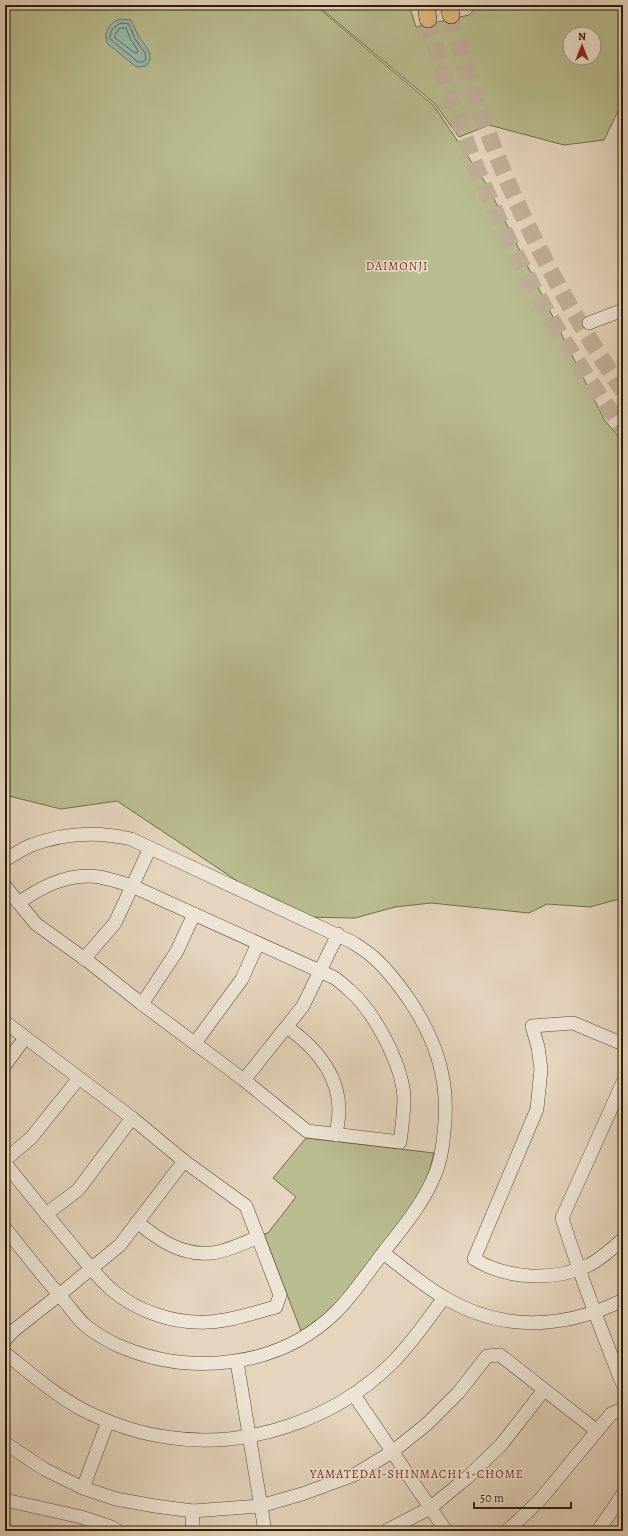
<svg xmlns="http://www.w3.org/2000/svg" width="628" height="1536" viewBox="0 0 628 1536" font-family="Alegreya,serif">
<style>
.green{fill:#b9bc8f;stroke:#726c4a;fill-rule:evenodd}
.water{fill:#97b9ac;stroke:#6c7a69}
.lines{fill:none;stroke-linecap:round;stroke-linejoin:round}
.shore{stroke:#626a58;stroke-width:1}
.major-tunnel{stroke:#c0b099;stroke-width:17;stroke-dasharray:17 8;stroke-linecap:butt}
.minor-casing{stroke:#5a4a32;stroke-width:14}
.major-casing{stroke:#2c1c04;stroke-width:18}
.minor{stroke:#eee4d5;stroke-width:13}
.major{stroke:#e2ba7f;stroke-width:17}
.labels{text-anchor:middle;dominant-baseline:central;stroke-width:3;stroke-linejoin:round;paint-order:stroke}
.neighbourhood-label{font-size:12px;letter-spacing:1px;fill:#7a1f14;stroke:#eee4d5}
</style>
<rect width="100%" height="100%" fill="#e5d5be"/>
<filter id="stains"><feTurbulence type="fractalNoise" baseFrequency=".005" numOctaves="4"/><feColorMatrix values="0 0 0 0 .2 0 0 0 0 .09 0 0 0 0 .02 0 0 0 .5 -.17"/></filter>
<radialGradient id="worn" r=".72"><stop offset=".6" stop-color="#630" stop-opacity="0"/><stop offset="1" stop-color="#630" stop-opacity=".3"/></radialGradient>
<!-- green -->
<g class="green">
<path d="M5,5H315L434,106L487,185L605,421L623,441V898L590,907L547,904L529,913L431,903L395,907L355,918L304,917L266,900L117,801L61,809L5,795Z"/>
<path d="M317,5H409L416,27L469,15L478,5H623V101L604,140L564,145L489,125L459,137L435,104ZM570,34H594V58H570Z"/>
<path d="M306,1138L434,1153L429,1172L419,1196L403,1220L341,1299L327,1313L301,1331L264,1234L268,1233L296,1197L273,1178Z"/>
</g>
<!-- water -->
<path class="water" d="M121,19L131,20C134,25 135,30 138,35C143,44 157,55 146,66L139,67L135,66L108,44C102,34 110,21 121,19Z"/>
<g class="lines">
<!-- shore -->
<g class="shore">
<path d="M122,23L129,24L135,39L145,53L146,59L143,62H138L110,39C109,32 115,24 122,23Z"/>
<path d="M120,28H126L131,40L138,51L137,53H135L115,38V35Z"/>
</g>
<!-- major-tunnel -->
<g class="major-tunnel">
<path d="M451,15C485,150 545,276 623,391"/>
<path d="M428,19C464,166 533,306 623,428"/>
</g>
<defs>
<g id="minor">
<path d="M589,323L623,310"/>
<path d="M5,860C13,855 21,850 29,846C62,833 97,831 131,839L352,942C358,946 366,951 372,956C387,969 399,985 410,1001C437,1042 450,1082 444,1132C443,1145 441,1159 436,1172C424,1203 403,1227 383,1253C368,1272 354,1294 336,1312C279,1368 189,1377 117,1345C108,1341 93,1332 85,1325C78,1319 72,1310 66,1303C45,1279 25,1253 5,1228"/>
<path d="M5,886L36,924L89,962L142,1004L244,1080L307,1131L400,1142C402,1127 404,1112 404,1097C402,1064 374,1011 349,990C345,986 340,982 335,978L132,886C119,882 103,876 89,876C62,876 40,888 18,903"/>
<path d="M84,959L115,923L150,848"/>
<path d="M142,1004L177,951L194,914"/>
<path d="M5,1022L132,1118L184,1161L246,1206L280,1295L276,1307C253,1313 231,1321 208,1322C175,1324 138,1312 112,1290C99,1279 87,1263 76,1250C52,1221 28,1192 5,1163"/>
<path d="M287,1027C315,1047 339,1074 339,1110C339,1119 337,1127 336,1135"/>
<path d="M195,1043L242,979L258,943"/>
<path d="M623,1044L573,1023L532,1026L538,1047L541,1069L537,1109L474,1259C507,1279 553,1282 589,1265C601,1259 613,1248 623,1239"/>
<path d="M5,1065L25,1038"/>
<path d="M244,1080L303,1006L338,934"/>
<path d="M623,1082L562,1218C580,1275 601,1330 623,1385"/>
<path d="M5,1160L31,1138L79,1078"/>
<path d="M46,1214L78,1190L132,1118"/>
<path d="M137,1222C159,1240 182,1256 212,1253C228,1251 244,1243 258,1237"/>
<path d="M383,1253C402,1267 424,1286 445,1298C502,1332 565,1329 623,1300"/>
<path d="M5,1340L13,1331L59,1295L120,1245L184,1161"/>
<path d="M5,1353C30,1373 55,1395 83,1410C109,1423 138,1433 166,1437C246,1450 334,1420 391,1364C411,1345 427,1320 444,1298"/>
<path d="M237,1362L265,1531"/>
<path d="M354,1395L446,1531"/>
<path d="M5,1443L44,1469L83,1488L116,1499L155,1506L193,1511L260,1506L302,1494L354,1475L392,1452L427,1424L459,1392L487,1356L500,1355L597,1431"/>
<path d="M83,1488L108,1421"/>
<path d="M5,1500L81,1517L111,1527L118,1531"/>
<path d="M192,1531L193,1511"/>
<path d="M386,1531L430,1508L469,1476L501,1445L544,1390"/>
<path d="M507,1531L539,1501L611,1414L623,1409"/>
<path d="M598,1531L623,1494"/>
</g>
<g id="major">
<path d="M426,5L428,19"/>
<path d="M449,5L451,15"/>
</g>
</defs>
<!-- minor casing -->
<use href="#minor" class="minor-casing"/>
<!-- major casing -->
<use href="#major" class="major-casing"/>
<!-- minor -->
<use href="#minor" class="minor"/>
<!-- major -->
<use href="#major" class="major"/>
</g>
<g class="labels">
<!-- neighbourhood labels -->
<g class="neighbourhood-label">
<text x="397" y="266">DAIMONJI</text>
<text x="417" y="1474">YAMATEDAI-SHINMACHI 1-CHOME</text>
</g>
</g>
<!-- margin -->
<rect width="628" height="1536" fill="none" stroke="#e5d5be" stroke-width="20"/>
<rect x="6" y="6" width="616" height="1524" fill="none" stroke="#2c1c04" stroke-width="2"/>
<rect x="10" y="10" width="608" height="1516" fill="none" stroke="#2c1c04"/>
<!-- north arrow -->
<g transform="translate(582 46)"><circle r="19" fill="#eee4d5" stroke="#a09481"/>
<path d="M0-3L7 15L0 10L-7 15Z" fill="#8f2418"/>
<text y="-6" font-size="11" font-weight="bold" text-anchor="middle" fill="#2c1c04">N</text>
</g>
<!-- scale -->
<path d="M474 1502v6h97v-6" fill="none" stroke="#2c1c04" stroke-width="2"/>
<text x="480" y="1502" font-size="12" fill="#2c1c04" stroke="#eee4d5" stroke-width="3" paint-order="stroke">50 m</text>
<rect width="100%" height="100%" filter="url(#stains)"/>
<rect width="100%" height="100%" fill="url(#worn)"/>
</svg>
